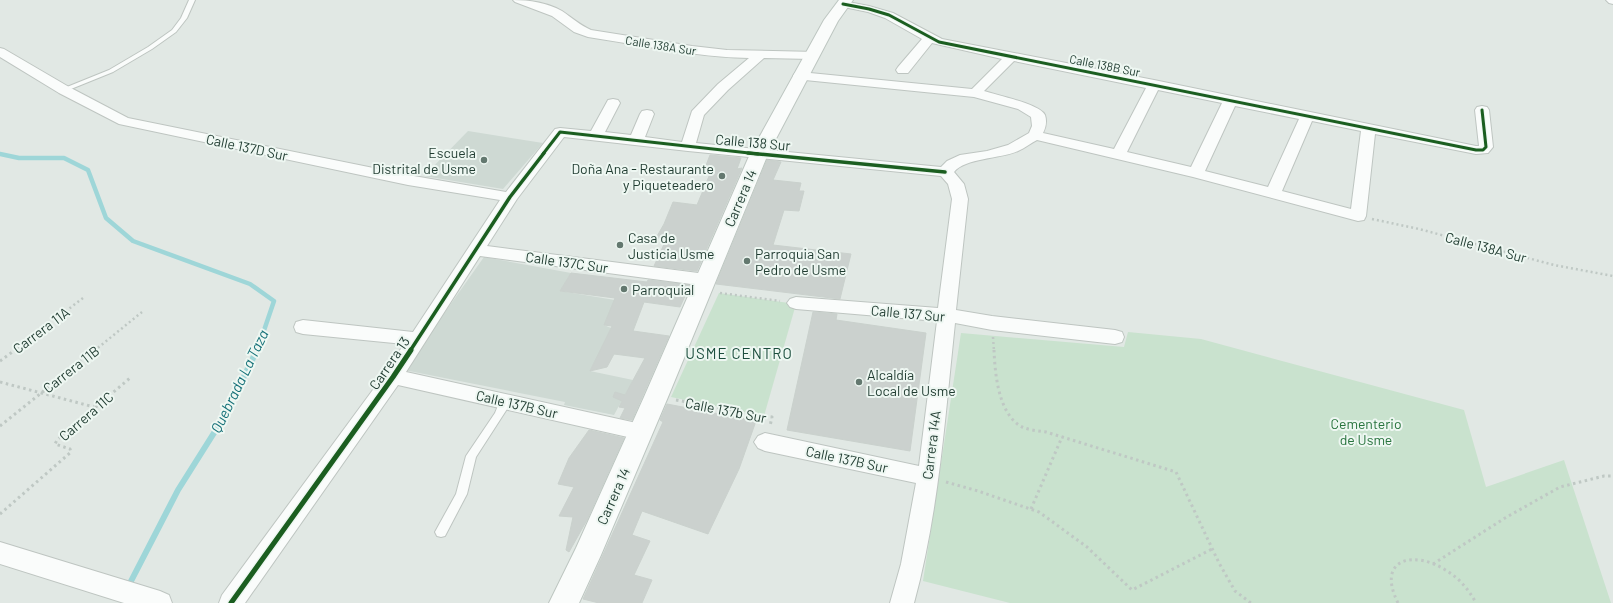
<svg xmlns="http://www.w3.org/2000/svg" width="1613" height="603" viewBox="0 0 1613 603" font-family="Barlow,sans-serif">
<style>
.built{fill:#ced9d3}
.green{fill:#c9e2ce}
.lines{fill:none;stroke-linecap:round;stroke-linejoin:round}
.stream-far1{stroke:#9ed6d8;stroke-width:4.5}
.stream{stroke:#9ed6d8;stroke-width:6}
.building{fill:#cbd1ce;stroke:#cad1cd}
.lane-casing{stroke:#bec5c1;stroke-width:2}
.street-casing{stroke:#bec5c1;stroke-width:2}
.secondary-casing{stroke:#bdc6c1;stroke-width:2}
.path-far1{stroke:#bfc8c4;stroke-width:2.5;stroke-dasharray:2 3;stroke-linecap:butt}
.path{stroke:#bfc8c4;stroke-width:3;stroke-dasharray:2.5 3.5;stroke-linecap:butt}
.lane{fill:#fafcfb;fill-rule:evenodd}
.street{fill:#fafcfb;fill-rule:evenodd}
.secondary{fill:#fafcfb;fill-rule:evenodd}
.cycleway-far2-casing{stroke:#eef7f2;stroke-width:5}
.cycleway-far1-casing{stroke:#eef7f2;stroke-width:6}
.cycleway-casing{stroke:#eef7f2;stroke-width:8}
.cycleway-far2{stroke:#1b5e20;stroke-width:3}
.cycleway-far1{stroke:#1b5e20;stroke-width:3.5}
.cycleway{stroke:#1b5e20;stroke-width:5}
.poi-dot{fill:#63786f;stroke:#eef7f2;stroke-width:1.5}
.labels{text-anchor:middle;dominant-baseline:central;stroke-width:4;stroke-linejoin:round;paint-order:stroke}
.far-street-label{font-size:12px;fill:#1f3b30;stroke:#eef7f2}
.street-label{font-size:14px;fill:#1f3b30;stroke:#eef7f2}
.poi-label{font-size:14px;fill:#1f3b30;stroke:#eef7f2;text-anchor:start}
.park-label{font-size:14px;fill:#27733d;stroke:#eef7f2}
.neighbourhood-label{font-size:15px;letter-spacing:1px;fill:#1a4d3c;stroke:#eef7f2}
.water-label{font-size:15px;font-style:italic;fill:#177279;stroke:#eef7f2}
</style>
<rect width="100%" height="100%" fill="#e1e8e4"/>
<!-- built -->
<g class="built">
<path d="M468,131L543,143L503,189L424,176Z"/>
<path d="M484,257L571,273L560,291L615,300L604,325L611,328L590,371L633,380L614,415L564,405L565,402L404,370Z"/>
</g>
<!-- green -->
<g class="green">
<path d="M719,293L796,304L764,416L671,397Z"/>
<path d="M1128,332L1201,339L1464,410L1486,487L1564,460L1611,603H1010L923,581L961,333L1124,347Z"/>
</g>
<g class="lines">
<!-- stream-far1 -->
<path class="stream-far1" d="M0,154L19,158H64L88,170L106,218L133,241L250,284L274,301L257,351"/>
<!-- stream -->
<path class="stream" d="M128,587L178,490L224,417L257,350"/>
</g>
<!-- building -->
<g class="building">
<path d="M710,155L741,158L737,169L742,168L697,271L654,266L666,240L656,238L664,224L673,202L697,205L712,169L705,168Z"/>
<path d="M767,160L781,162L773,180L801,183L799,191H804L799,211L784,210L773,245L851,254L840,299L716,284Z"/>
<path d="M571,273L647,282L648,280L690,285L680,307L644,302L633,331L669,336L632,420L620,418L625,408L619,407L622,401L613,397L615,392L625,395L645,358L614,354L607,367L590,371L612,326L604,325L615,298L560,291Z"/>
<path d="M813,312L837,314L836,320L926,333L910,451L787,430Z"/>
<path d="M667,404L756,421L739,469L708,534L642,511L632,535L650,541L634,575L652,580L642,603H599L583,599L663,422L660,420Z"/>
<path d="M589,430L624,438L587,520L569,552L566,550L573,517L559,516L574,487L558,484L569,458Z"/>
</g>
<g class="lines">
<defs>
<g id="lane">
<path d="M189,0H195L187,18L176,32L152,49L113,72L66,91H62V89L109,70L148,47L172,30L181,18Z"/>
<path d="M505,397L509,398L510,401L507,409L476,457L467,494L445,536L441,537L437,536L435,532L456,494L466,456L495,413L501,398Z"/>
</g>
<g id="street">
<path d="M513,0C529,0 548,3 562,11C572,18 580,25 591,30L692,46L727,50L817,52L818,55L817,58L812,59L764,58L728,90L704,115L696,143L941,167L947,161L960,155L987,151L1008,145L1029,133L1032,126L1031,117L1018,109L974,97L795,79L793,76L795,73L800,72L972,89L1002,59L932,43L908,73H898L896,70L898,67L922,39L885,18L868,12L839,6L837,4L839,2L843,1L869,6L893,13L942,39L1154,80L1476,146H1479L1475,110L1477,107L1482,106L1487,107L1489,110L1493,147L1488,153L1476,154L1375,134L1366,216L1364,220L1358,221L1193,177L1037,140C1031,143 1025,148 1018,151C1000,159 965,158 954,172L964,184L968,199L956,310L992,316L1115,330L1122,332L1124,337L1122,342L1115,344L992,330L955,323C945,417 939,512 914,603H890L901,564L916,483L765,451L758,448L754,442L758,436L765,433L919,466L937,321L796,309L790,307L787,303L790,299L796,297L938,308L952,199L948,184L941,176L688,151L564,137L517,199L487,246L706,274L712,276L715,280L712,284L706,286L480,256L406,372L641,424L648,426L651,432L648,438L641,440L398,385L245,603H219L222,595L386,372L404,344L303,334L296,332L294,327L296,322L303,320L413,332L500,200L408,185L119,124L59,93L0,57V48L4,49L69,87L128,118L408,175L506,192L555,129L560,128L591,131L608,100L613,99L618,100L620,103L605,132L631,135L640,114L642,111L647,110L652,111L654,114L645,137L682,142L692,111L718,84L749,58C695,57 641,45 588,37L574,32L552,16L515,2ZM1014,61L1146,88L1114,149L1043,133C1046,127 1047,121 1045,115C1040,104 996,95 984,91ZM1158,90L1222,103L1191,167L1127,152ZM1235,106L1299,119L1268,187L1205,171ZM1312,121L1361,131L1351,209L1282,191Z"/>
<path d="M1606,0H1613V4L1609,3Z"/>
<path d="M0,542L160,591L169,595L172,603H124L0,564Z"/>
</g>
<path id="secondary" d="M839,0H853L838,21L768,154L668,397L601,555L579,603H549L576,548L644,397L750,154L824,20Z"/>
</defs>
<!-- lane casing -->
<use href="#lane" class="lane-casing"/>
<!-- street casing -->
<use href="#street" class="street-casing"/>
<!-- secondary casing -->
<use href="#secondary" class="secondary-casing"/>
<!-- path-far1 -->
<g class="path-far1">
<path d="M1372,219L1419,229L1554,265L1613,276"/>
<path d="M720,293L780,301"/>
<path d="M993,337L994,351"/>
<path d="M14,351L83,298"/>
<path d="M94,351L142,312"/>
</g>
<!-- path -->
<g class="path">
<path d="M994,350C995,373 998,414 1022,427C1029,430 1038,431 1046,432L1176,472L1219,563L1235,591L1251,603"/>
<path d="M0,361L15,350"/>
<path d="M0,382L94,407"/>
<path d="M676,400L772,417L770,426"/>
<path d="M0,426L95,350"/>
<path d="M946,482L978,491L1039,512L1087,547L1132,590L1212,549"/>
<path d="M1031,509L1062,437"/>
<path d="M0,514L71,452L70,449L55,444L57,440L130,378"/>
<path d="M1433,564L1505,518L1560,487L1604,476H1613"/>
<path d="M1398,603C1375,557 1416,550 1447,571C1460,579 1469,590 1476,603"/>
</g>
<!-- lane -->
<use href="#lane" class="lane"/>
<!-- street -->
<use href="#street" class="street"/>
<!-- secondary -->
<use href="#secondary" class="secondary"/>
<defs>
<g id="cycleway-far2">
<path d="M843,4L869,9L889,15L939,42L1476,150H1483L1486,147L1482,110"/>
<path d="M543,154L560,132L758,154"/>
</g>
<g id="cycleway-far1">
<path d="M748,153L945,172"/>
<path d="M410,351L510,197L544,153"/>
</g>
<path id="cycleway" d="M231,603L393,377L411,350"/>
</defs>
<!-- cycleway-far2 casing -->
<use href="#cycleway-far2" class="cycleway-far2-casing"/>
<!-- cycleway-far1 casing -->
<use href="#cycleway-far1" class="cycleway-far1-casing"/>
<!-- cycleway casing -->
<use href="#cycleway" class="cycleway-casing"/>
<!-- cycleway-far2 -->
<use href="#cycleway-far2" class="cycleway-far2"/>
<!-- cycleway-far1 -->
<use href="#cycleway-far1" class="cycleway-far1"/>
<!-- cycleway -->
<use href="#cycleway" class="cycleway"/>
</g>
<!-- markers -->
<g class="poi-dot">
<circle cx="484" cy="160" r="4"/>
<circle cx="722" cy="176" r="4"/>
<circle cx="620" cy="245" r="4"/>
<circle cx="747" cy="261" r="4"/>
<circle cx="624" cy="289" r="4"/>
<circle cx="859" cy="382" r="4"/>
</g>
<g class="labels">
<!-- far-street labels -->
<g class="far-street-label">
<text transform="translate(661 45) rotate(9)">Calle 138A Sur</text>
<text transform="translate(1105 65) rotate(11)">Calle 138B Sur</text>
</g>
<!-- street labels -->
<g class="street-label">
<text transform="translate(753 142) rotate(5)">Calle 138 Sur</text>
<text transform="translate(247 147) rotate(12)">Calle 137D Sur</text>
<text transform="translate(740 198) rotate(-67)">Carrera 14</text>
<text transform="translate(1486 247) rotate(15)">Calle 138A Sur</text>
<text transform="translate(567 262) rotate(8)">Calle 137C Sur</text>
<text transform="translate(908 313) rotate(5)">Calle 137 Sur</text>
<text transform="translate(41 330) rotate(-37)">Carrera 11A</text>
<text transform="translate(389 363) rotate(-56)">Carrera 13</text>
<text transform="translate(71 369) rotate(-38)">Carrera 11B</text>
<text transform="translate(517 404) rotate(13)">Calle 137B Sur</text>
<text transform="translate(726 410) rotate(11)">Calle 137b Sur</text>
<text transform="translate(86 416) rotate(-41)">Carrera 11C</text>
<text transform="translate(931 445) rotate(-83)">Carrera 14A</text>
<text transform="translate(847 459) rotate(12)">Calle 137B Sur</text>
<text transform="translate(613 496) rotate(-66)">Carrera 14</text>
</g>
<!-- poi labels -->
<g class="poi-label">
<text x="476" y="152" text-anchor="end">Escuela<tspan x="476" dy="16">Distrital de Usme</tspan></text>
<text x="714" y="168" text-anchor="end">Doña Ana - Restaurante<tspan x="714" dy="16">y Piqueteadero</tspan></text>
<text x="628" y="237">Casa de<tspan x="628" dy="16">Justicia Usme</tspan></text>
<text x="755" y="253">Parroquia San<tspan x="755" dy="16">Pedro de Usme</tspan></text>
<text x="632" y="289">Parroquial</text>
<text x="867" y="374">Alcaldía<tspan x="867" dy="16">Local de Usme</tspan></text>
</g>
<!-- park labels -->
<g class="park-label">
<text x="1366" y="423">Cementerio<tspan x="1366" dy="16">de Usme</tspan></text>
</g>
<!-- neighbourhood labels -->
<g class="neighbourhood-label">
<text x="739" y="353">USME CENTRO</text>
</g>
<!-- water labels -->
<g class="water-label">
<text transform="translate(239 381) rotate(-64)">Quebrada La Taza</text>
</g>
</g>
</svg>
